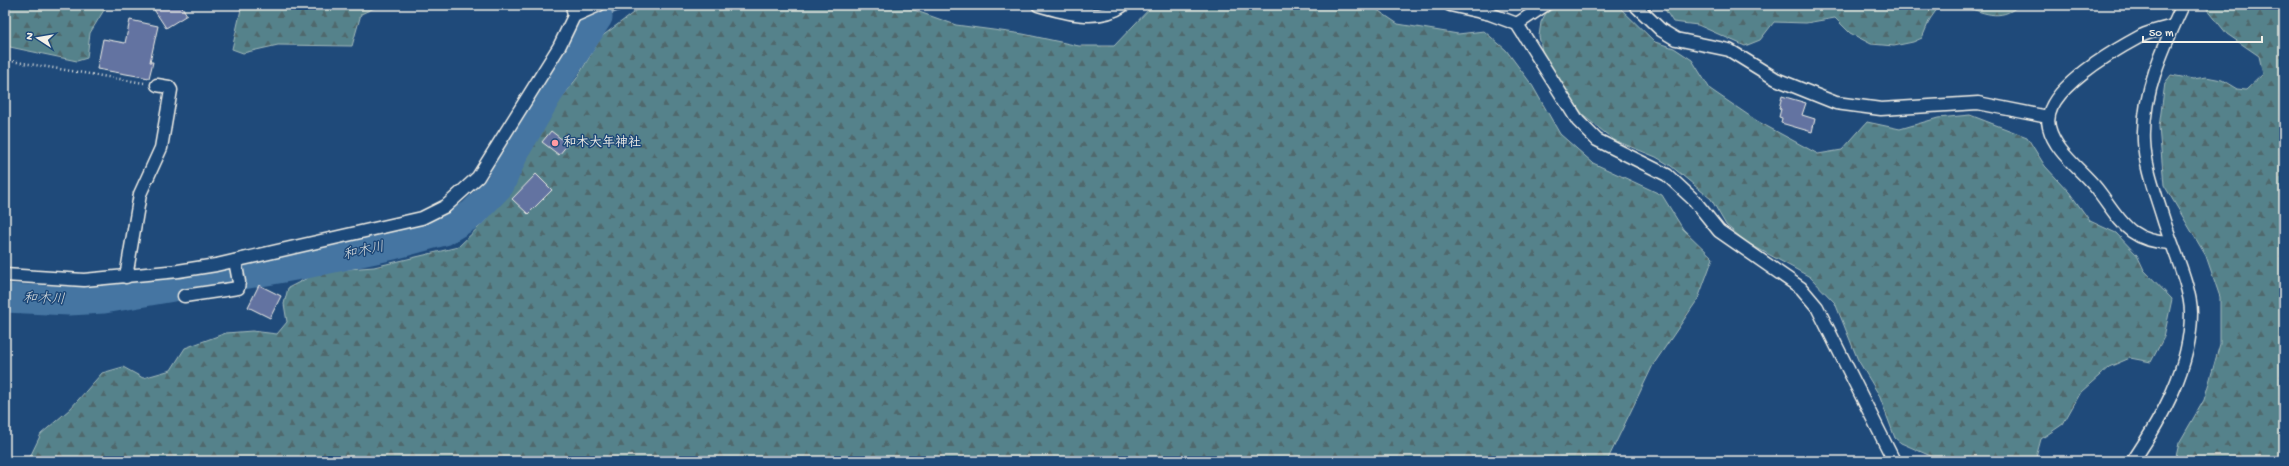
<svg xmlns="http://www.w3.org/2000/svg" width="2289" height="466" viewBox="0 0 2289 466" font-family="'Gochi Hand','Klee One',sans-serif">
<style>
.forest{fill:url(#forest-firs);stroke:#a4baba}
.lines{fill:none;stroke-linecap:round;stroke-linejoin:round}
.stream{stroke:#8ba7be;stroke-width:5}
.river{stroke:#4575a2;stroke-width:29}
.building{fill:#6373a1;stroke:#f4f1e8}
.street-casing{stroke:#f4f1e8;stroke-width:15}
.path{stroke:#f4f1e8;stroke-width:2.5;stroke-dasharray:1 3;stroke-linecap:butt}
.street{stroke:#1f4a7a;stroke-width:12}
.poi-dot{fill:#ff9aa2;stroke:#1f4a7a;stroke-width:1.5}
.labels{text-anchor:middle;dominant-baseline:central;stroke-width:3;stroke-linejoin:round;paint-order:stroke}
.poi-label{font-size:13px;font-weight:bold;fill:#f4f1e8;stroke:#1f4a7a;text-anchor:start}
.water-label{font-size:14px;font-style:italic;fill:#dadede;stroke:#1f4a7a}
</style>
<defs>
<pattern id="forest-firs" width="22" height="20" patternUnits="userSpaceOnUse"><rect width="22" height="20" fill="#55828b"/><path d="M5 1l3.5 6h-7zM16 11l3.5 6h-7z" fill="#50686c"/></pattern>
</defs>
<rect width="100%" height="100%" fill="#1f4a7a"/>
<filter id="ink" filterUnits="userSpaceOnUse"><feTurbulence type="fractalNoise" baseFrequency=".025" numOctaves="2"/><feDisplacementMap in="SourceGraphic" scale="8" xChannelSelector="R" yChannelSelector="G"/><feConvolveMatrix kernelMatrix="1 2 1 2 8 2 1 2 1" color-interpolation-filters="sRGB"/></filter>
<g filter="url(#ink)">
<!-- forest -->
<g class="forest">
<path d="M5,5H107L90,33L87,58L77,61L5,46Z"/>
<path d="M242,5H381L361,14L352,46L278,45L243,53L232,49Z"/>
<path d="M654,5H884L908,8L956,25L1023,34L1079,46H1114L1153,5H1370L1398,24L1458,34L1484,31L1506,50L1532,85L1560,134L1593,163L1662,195L1683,229L1713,258L1698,299L1653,365L1607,461H28L41,434L70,409L102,373L123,367L143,378L171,370L185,348L226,333L252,331L277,334L287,322L284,304L288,288L321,271L374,267L458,247L485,221L507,193L544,121L577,78L601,37L637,10Z"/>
<path d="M1561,5H1617L1655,42L1674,48L1692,60L1710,89L1757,121L1818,154L1842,150L1867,122L1900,129L1938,118L1970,115L2027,137L2045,166L2069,192L2090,221L2116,233L2137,255L2144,270L2172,299L2164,337L2151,362L2130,358L2109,367L2081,392L2063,424L2041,439L2035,461H1942L1901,443L1895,438L1879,395L1858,360L1835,303L1810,277L1746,242L1726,225L1711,199L1671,166L1656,157L1614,140L1585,117L1552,73L1543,56L1539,36L1541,22L1546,13Z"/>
<path d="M1662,5H1940L1930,19L1922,38L1913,42L1894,46L1871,44L1850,33L1835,18L1806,23L1774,22L1760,40L1745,46L1698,25L1673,22Z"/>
<path d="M1961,5H2019C2000,23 1982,12 1961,5Z"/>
<path d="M2208,5H2284V461H2175L2179,443L2204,400L2220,344V297L2206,256L2164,185L2159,127L2165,83L2171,75L2193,79L2206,77L2222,80L2237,89L2246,90L2263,74L2259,56L2227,34L2207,9Z"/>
</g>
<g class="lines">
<!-- stream -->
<g class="stream">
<path d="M1070,5H1097"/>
<path d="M598,17L629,5"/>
</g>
<!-- river -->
<path class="river" d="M5,298L69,301L104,299L301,265L393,245L444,231L472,214L500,185L515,151L548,94L598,17L593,5"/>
</g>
<!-- building -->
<g class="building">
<path d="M151,5H181L187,15L166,28Z"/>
<path d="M130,20L158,26L150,62H153L149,78L97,69L103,39L125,43Z"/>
<path d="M1782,96L1806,103L1802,115L1815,119L1812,132L1781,123L1782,118L1779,117L1781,109L1779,108Z"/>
<path d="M551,131L568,144L559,155L542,142Z"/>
<path d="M536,174L552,190L528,214L512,199Z"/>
<path d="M259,285L281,296L270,318L248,307Z"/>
</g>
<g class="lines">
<defs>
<g id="street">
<path d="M1038,5C1065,13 1099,23 1124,5"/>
<path d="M1450,5L1490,14L1517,24L1578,121L1597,140L1667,175L1694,200L1719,231L1801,288L1817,307L1894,461"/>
<path d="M1635,5L1661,30L1676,39L1729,50L1776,79L1836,103L1881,109L1978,103L2048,117"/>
<path d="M574,16L599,5"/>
<path d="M1517,24L1545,5"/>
<path d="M2170,243C2127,241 2121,220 2097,189C2081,169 2055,152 2049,127C2040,92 2115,50 2141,36C2151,31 2163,29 2173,26"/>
<path d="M5,275L84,280L178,271L216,265L422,218L446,206L478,177L559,47L574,16L572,5"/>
<path d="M126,277L140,194L161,148L171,90L169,87L157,85"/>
<path d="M184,296L238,288L239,282L235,261"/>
<path d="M2133,461C2162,418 2191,367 2191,313C2191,286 2171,245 2163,218C2155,192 2145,167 2144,141C2142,93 2163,48 2183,5"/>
</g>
</defs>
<!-- street casing -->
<use href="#street" class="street-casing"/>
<!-- path -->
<path class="path" d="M5,60L144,83"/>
<!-- street -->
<use href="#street" class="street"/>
</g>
</g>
<!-- markers -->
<circle class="poi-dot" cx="555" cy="143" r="4"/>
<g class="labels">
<!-- poi labels -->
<g class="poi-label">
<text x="563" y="143">和木大年神社</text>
</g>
<!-- water labels -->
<g class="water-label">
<text transform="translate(364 252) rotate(-12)">和木川</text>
<text transform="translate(44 300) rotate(2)">和木川</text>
</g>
</g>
<!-- margin -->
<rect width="2289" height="466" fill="none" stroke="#1f4a7a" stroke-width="20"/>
<rect x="10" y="10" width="2269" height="446" fill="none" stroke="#f4f1e8" stroke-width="1.5" filter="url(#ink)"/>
<!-- north arrow -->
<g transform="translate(38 38) rotate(282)" stroke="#1f4a7a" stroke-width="3" paint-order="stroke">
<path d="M0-3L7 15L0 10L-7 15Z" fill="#f4f1e8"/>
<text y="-6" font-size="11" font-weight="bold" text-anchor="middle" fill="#f4f1e8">N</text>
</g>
<!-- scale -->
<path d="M2143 36v6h119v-6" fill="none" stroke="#f4f1e8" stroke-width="2"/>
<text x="2149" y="36" font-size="12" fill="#f4f1e8" stroke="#1f4a7a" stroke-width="3" paint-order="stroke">50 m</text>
</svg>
